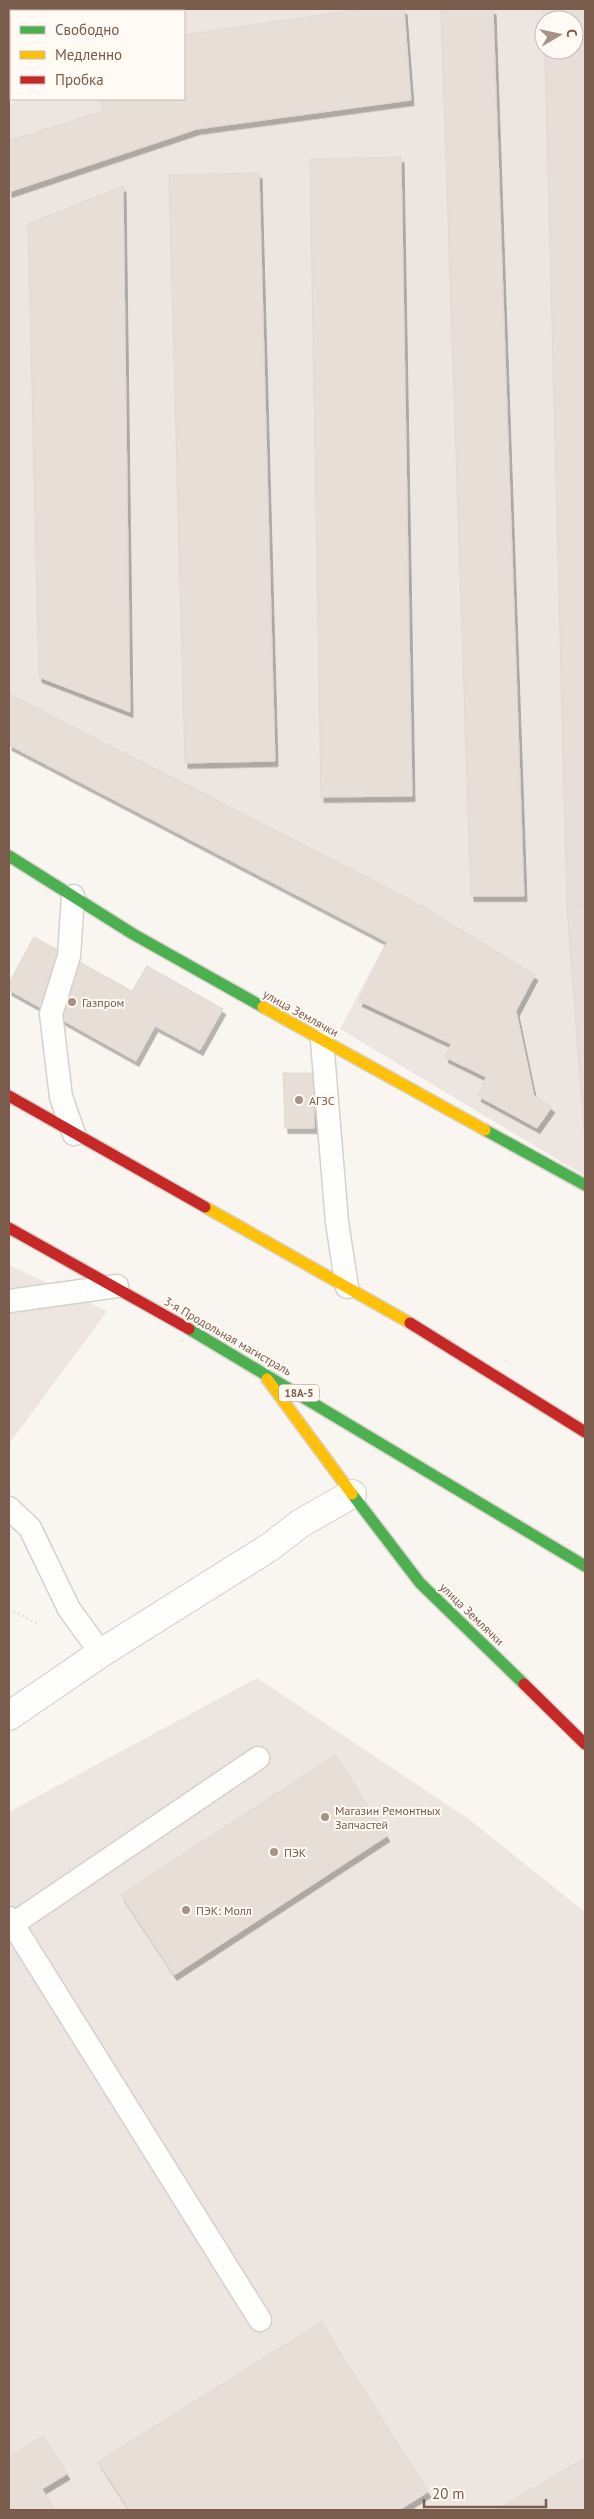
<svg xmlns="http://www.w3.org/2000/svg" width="594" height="2519" viewBox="0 0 594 2519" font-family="'PT Sans',sans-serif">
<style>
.industrial{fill:#ede5e0;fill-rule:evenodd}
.building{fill:#e6ded7;stroke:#e2d8d2;filter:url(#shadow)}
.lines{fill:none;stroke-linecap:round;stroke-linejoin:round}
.lane-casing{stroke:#d7d1cb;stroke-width:25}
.street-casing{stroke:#d7d1cb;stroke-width:30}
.fast-casing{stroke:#d9d2cb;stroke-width:14}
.slow-casing{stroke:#d9d2cb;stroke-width:14}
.jam-casing{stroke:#d9d2cb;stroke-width:14}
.path{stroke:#dcd5d0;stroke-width:3;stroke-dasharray:1 4;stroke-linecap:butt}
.lane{stroke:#fefefd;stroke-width:22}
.street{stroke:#fefefd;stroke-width:28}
.fast{stroke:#4caf50;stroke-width:11}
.slow{stroke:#ffc107;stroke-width:11}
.jam{stroke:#c62828;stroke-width:11}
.poi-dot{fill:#a69286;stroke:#fffaf3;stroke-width:2}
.labels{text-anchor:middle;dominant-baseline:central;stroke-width:4;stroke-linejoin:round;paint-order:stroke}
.shield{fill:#fffaf3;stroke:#a28b7f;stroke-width:1}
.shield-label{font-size:11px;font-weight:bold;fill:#7a5c4d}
.poi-label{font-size:12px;fill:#7a5c4d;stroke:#fffaf3;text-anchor:start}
.street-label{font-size:12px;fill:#7a5c4d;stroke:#fffaf3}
</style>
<defs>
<filter id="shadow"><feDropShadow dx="3" dy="5.5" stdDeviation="0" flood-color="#0004"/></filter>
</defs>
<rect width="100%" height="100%" fill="#f9f5f0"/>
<!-- industrial -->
<g class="industrial">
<path d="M173,9H585V1176L340,1029L386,942L9,745V104L21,99H184V11H170ZM544,20H574V50H544Z"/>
<path d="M9,1265L107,1311L9,1444Z"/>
<path d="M257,1678L470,1820L585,1912V2510H9V1812Z"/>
</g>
<!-- building -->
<g class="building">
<path d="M362,9H404L411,100L197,129L9,192V141L103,111L99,99H184V35Z"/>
<path d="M441,9H493L524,896H471Z"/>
<path d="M543,9H585V905L567,907L545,50H574V20H544V28Z"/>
<path d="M401,157L412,796L321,797L310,159Z"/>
<path d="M259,173L275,761L185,763L169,175Z"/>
<path d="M123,186L130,712L39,677L28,224Z"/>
<path d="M9,694L415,902L535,975L516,1011L534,1096L552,1107L537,1128L478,1096L486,1077L445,1057L451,1044L359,1001L387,942L9,745Z"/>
<path d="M585,905V1143L567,907Z"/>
<path d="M34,937L132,991L147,966L223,1009L200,1050L155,1026L136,1061L9,990V983Z"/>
<path d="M283,1073H313L314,1128H285Z"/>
<path d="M335,1755L387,1836L174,1975L121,1895Z"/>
<path d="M321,2322L428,2492L399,2510H129L98,2462Z"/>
<path d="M43,2436L67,2474L42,2489L55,2510H9V2457Z"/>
<path d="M585,2458V2510H496Z"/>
</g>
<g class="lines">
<defs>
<g id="lane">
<path d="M105,9V11"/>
<path d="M9,84L11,83"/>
<path d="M73,896L69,956L51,1014L61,1097L74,1134"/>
<path d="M322,1041L337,1222L347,1287"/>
<path d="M9,1301L117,1286"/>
<path d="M9,1508L30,1528L69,1609L101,1653"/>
<path d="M9,1918L260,2320"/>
<path d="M13,1924L258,1758"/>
</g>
<path id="street" d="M9,1716L101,1653L270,1547L301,1523L352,1494"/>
<g id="fast">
<path d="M9,856L133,934L263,1007"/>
<path d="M485,1130L585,1185"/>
<path d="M189,1329L585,1566"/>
<path d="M352,1494L420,1583L524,1684"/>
</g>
<g id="slow">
<path d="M263,1007L485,1130"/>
<path d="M205,1207L410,1323"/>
<path d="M267,1379L352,1494"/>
</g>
<g id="jam">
<path d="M9,1096L205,1207"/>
<path d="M9,1228L189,1329"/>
<path d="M410,1323L585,1432"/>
<path d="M524,1684L585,1744"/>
</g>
</defs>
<!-- lane casing -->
<use href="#lane" class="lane-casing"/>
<!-- street casing -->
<use href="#street" class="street-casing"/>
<!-- fast casing -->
<use href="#fast" class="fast-casing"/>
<!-- slow casing -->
<use href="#slow" class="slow-casing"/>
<!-- jam casing -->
<use href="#jam" class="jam-casing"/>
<!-- path -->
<path class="path" d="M9,1609L37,1623"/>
<!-- lane -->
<use href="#lane" class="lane"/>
<!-- street -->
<use href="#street" class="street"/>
<!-- fast -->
<use href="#fast" class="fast"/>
<!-- slow -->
<use href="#slow" class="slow"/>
<!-- jam -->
<use href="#jam" class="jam"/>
</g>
<!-- markers -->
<g class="poi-dot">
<circle cx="72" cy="1002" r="5"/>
<circle cx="299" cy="1100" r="5"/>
<circle cx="325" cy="1817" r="5"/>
<circle cx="274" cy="1852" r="5"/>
<circle cx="186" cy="1910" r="5"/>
</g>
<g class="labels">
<!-- shield labels -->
<rect class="shield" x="279" y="1384.5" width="40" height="17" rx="4"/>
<g class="shield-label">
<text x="299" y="1393">18А-5</text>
</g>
<!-- poi labels -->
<g class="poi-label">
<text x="82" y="1002">Газпром</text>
<text x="309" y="1100">АГЗС</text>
<text x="335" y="1810">Магазин Ремонтных<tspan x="335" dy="14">Запчастей</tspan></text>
<text x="284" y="1852">ПЭК</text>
<text x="196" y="1910">ПЭК: Молл</text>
</g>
<!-- street labels -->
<g class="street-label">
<text transform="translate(301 1013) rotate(29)">улица Землячки</text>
<text transform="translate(228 1336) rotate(30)">3-я Продольная магистраль</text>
<text transform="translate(472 1614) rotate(44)">улица Землячки</text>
</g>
</g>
<!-- border -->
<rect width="594" height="2519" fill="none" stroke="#7a5c4d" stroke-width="20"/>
<!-- legend -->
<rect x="10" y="10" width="175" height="90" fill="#fffaf3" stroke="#cabbb1"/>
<rect x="20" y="26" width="25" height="8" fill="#4caf50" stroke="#cabbb1"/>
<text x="55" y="35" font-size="15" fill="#7a5c4d">Свободно</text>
<rect x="20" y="51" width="25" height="8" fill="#ffc107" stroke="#cabbb1"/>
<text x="55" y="60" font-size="15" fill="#7a5c4d">Медленно</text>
<rect x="20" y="76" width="25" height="8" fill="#c62828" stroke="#cabbb1"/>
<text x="55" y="85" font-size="15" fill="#7a5c4d">Пробка</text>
<!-- north arrow -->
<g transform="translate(559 35) rotate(81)"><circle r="24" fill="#fffaf3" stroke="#cabbb1"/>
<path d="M0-4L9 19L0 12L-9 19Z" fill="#a69286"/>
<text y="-8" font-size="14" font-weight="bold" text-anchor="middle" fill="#7a5c4d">С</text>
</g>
<!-- scale -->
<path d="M424 2499v8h122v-8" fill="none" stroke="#7a5c4d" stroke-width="2.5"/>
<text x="432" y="2499" font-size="15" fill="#7a5c4d" stroke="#fffaf3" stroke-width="4" paint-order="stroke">20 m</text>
</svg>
